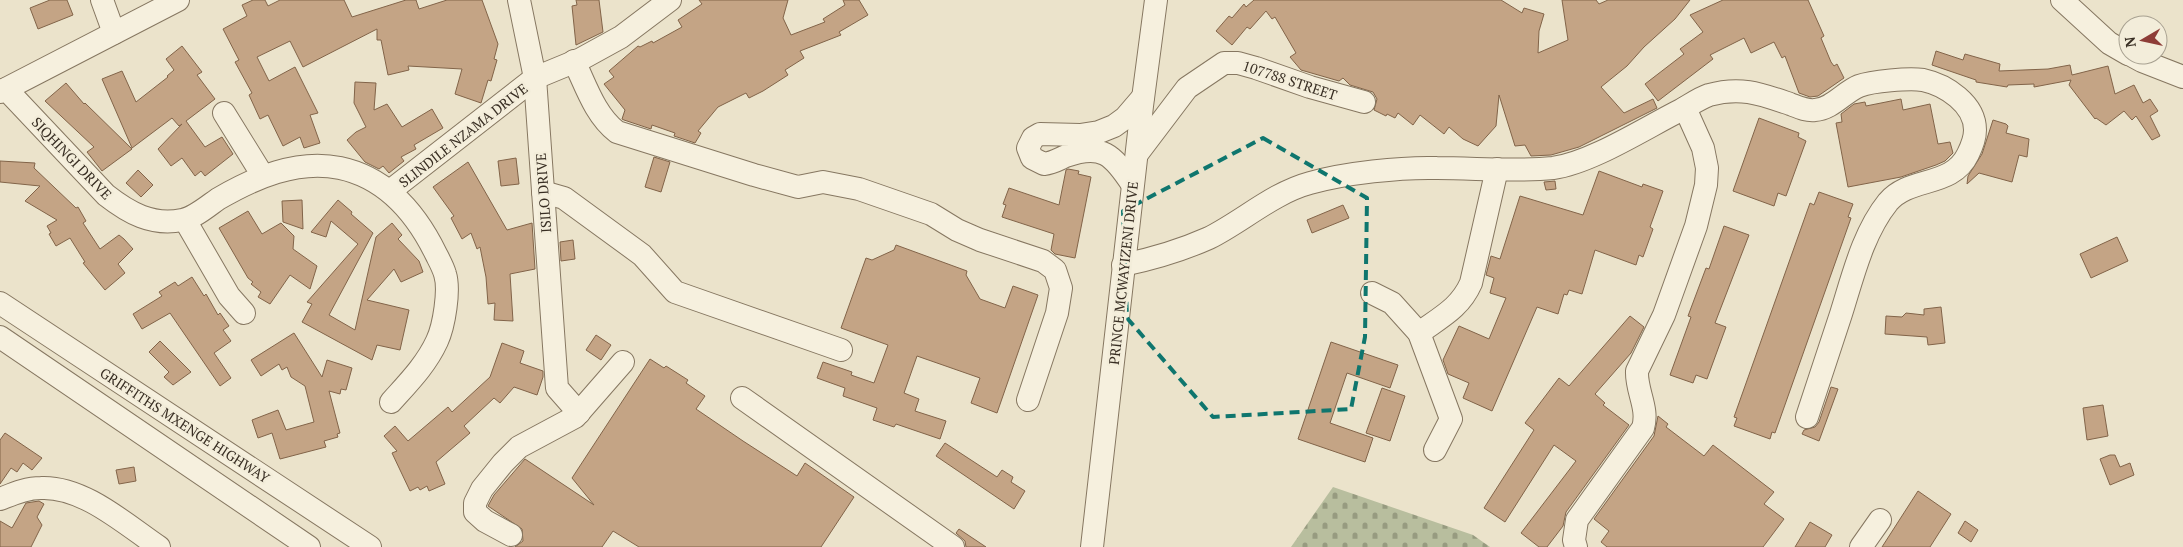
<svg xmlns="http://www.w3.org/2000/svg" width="2183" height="547" viewBox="0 0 2183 547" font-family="'PT Serif',serif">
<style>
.cemetery{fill:url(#cemetery-stones)}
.building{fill:#c4a485;stroke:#826449}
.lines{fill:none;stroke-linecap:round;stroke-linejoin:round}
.minor-casing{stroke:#867761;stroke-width:24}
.minor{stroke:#f6f0de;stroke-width:22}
.marked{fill:none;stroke:#0f766e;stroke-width:4;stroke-dasharray:10 6;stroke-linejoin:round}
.labels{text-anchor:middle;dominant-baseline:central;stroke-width:5;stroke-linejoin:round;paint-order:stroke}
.street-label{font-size:14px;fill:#382e23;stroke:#f3edda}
</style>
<defs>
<pattern id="cemetery-stones" width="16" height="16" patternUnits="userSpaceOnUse" patternTransform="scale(1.25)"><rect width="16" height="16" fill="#b8be9e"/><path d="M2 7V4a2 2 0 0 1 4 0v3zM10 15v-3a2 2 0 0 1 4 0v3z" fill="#979b80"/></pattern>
</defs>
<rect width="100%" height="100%" fill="#ebe3cb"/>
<!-- cemetery -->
<path class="cemetery" d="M1333,487L1473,535L1490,547H1291Z"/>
<!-- building -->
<g class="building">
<path d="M50,0H67L73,15L38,29L30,8Z"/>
<path d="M253,0H265L268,6L280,0H344L352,17L406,0H416L419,9L447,0H482L498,44L494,59L497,60L491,81L488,80L481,103L455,94L462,69L408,66L409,70L388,75L381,40H377V29L303,67L290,41L257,57L269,81L295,67L318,113L310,115L320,143L304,148L300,137L283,146L268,115L260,119L249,95L252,93L235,62L239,60L223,29L247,16L242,5Z"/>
<path d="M576,0H599L603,32L576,45L572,6L577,5Z"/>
<path d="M699,0H788L783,18L791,35L825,22L823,19L845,5L843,0H859L868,15L839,32L841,35L800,51L804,58L785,70L788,75L763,91L749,98L746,93L718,107L698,131L701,133L695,143L674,136L675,133L652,125L651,129L624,120L622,119L625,110L604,84L614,77L609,71L638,46L640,47L652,41L653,43L682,27L678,20L702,4Z"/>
<path d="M1254,0H1501L1522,13L1524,8L1544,14L1539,31L1538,53L1568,40L1562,0H1596L1599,4L1608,0H1690L1675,19L1644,47L1627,66L1601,87L1624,113L1653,99L1657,108L1579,147L1551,155L1531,156L1525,145L1515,146L1499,95L1496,126L1478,146L1463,139L1449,127L1444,134L1420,115L1413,125L1398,113L1395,118L1387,114L1386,116L1374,110L1377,99L1373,92L1350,85L1343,78L1339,81L1301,70L1290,57L1296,53L1275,17L1272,19L1266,11L1250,29L1247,27L1232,45L1216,31L1229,16L1232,18L1244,4L1246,7Z"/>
<path d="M1723,0H1808L1824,36L1821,38L1831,62L1834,66L1837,64L1844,78L1818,96L1810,97L1799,93L1785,56L1782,58L1774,42L1751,53L1744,38L1710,55L1713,59L1658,101L1645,84L1684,54L1680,49L1703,32L1690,15Z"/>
<path d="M182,46L202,72L197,75L215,99L186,121L205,147L222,137L233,154L205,176L201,171L195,176L182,158L171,166L158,149L182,124L179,126L172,118L132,148L102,79L122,71L136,102L168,77L167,76L174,70L166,59Z"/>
<path d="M1936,51L1963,60L1965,54L2000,64L1999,71L2048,69L2070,65L2072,75L2108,66L2115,94L2134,85L2143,103L2150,99L2158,111L2150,116L2160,136L2152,140L2136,116L2132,120L2124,111L2106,125L2096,118L2095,119L2069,85L2071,80L2034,87V84L2008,85L2007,87L1976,82V80L1932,65Z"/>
<path d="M355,82L376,83L374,110L387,104L402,127L432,109L443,128L414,145L416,149L401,157L404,161L389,173L383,166L379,169L365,162L347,140L356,132L366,127L354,103Z"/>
<path d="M66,83L84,104L85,103L132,149L102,171L87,152L94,147L45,101Z"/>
<path d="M1901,99L1903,110L1930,104L1938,144L1950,142L1953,153L1945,161L1936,165L1901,177L1848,187L1836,123L1842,122L1841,114L1854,104L1865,102L1866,106Z"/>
<path d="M1759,118L1799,133L1798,137L1806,141L1786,196L1778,193L1774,206L1733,191Z"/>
<path d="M1993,120L2006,124L2008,126L2006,133L2029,139L2027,157L2019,155L2012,182L1979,173L1967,184L1968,176L1982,154Z"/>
<path d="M654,157L670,162L661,192L645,187Z"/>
<path d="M516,158L519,184L501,186L498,161Z"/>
<path d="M0,161L35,163L34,168L76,208L78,207L86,221L83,223L100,249L119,235L124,239L133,249L118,264L125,273L105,290L83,263L85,262L70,238L56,246L49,234L51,233L47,226L57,220L25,201L40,186L0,182Z"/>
<path d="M468,162L507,230L532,223L535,269L510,274L513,321L494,320L495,303L488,304L486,277L480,247L477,249L471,233L462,239L451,218L454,216L433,187Z"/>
<path d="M1068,169L1079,171L1078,174L1091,177L1075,258L1055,254L1051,250L1054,234L1002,217L1006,205L1003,204L1009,188L1059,205L1066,170Z"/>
<path d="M138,170L153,185L141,197L126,183Z"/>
<path d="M1599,171L1642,187L1643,184L1663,191L1650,227L1653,229L1643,257L1639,255L1636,265L1595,250L1582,294L1569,290L1567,295L1564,294L1558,314L1537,307L1492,411L1463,398L1469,383L1448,374L1443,360L1459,326L1489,339L1506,298L1490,293L1494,278L1486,275L1491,256L1500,259L1520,196L1583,215Z"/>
<path d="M1555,181L1556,189L1546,190L1544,182Z"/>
<path d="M1819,192L1853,204L1848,217L1851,218L1775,433L1772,432L1770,439L1734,426L1737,418L1734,417L1810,203L1814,205Z"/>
<path d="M302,200L303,229L283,222L282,201Z"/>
<path d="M338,200L352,212L351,214L373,233L329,315L355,330L376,237L392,223L402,235L398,239L419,261L423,272L401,282L394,269L367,300L409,310L400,350L377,345L372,360L302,322L312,304L307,302L358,244L331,221L326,237L311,232Z"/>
<path d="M1343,205L1349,218L1312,233L1307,220Z"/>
<path d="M248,211L262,234L281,223L294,236L293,249L317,266L310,289L290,275L270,304L258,297L261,292L251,284L253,282L248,278L219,228Z"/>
<path d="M1724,226L1749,235L1715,323L1726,327L1707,379L1696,375L1693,383L1670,375L1691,317L1688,316L1706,268L1709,269Z"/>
<path d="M2117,237L2128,261L2091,278L2080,254Z"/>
<path d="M573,240L575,259L561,261L560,242Z"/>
<path d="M896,245L967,271L966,275L980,299L1005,308L1013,286L1038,295L997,413L971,403L980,378L917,356L904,393L919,399L915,411L946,421L940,439L896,424L894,427L873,420L877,408L843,396L845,388L817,378L823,362L852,372L851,375L874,383L888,345L841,328L866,258L872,260L894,250Z"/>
<path d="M192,277L204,296L206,294L218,315L220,313L229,326L223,330L231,341L214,353L231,378L220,386L170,313L142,329L133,314L162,296L159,292L175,282L178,286Z"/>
<path d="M1941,307L1945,343L1928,345L1927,337L1885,334L1886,316L1902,317L1906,313L1924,315V309Z"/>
<path d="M1630,316L1644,327L1631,353L1595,394L1605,403L1603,405L1629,425L1566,512L1563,526L1547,547H1539L1521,533L1576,461L1554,445L1505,522L1484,508L1534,430L1525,423L1559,378L1569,386Z"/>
<path d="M294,333L322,377L327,360L352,368L346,390L341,389L340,394L329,391L340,433L337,434L338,437L324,441L326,447L280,459L272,433L258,438L252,420L278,410L286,430L314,422L305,386L291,377L287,367L282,370L279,364L261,376L251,360Z"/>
<path d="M596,335L611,345L601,360L586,350Z"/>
<path d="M160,341L191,372L173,385L164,377L169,372L149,352Z"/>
<path d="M1331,342L1398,365L1390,388L1347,373L1330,423L1373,438L1365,462L1298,439Z"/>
<path d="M502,343L524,351L520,363L543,371V377L537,395L514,387L500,403L494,398L464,426L470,433L436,462L445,484L429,491L427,486L420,490L418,487L410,491L392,453L397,451L384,436L395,426L408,441L448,407L452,412L490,377Z"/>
<path d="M650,359L664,368L666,366L688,380L686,383L705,396L696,409L743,441L797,476L805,463L854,497L821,547H639L613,531L602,547H515L523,541L522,529L488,506L494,495L525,459L594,505L572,478Z"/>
<path d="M1831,387L1838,389L1819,441L1802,434L1804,430L1815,427L1819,422Z"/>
<path d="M1382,388L1405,396L1390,441L1366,433Z"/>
<path d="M2103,405L2108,436L2087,440L2083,408Z"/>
<path d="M1658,416L1668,424L1666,427L1704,456L1713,445L1774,492L1764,504L1784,519L1763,547H1607L1601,542L1609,531L1594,519L1654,436Z"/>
<path d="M5,433L42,458L32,470L23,463L17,472L11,468L0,484V440Z"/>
<path d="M945,443L997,477L1002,470L1013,477L1011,482L1025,491L1014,509L936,456Z"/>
<path d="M2110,455H2115L2120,467L2130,463L2134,475L2110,485L2100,459Z"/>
<path d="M134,467L136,481L119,484L116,470Z"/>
<path d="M1918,491L1951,514L1930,547H1882Z"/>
<path d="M39,501L44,504L37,517L42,525L31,547H0V521L12,528L26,503Z"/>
<path d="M1965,521L1978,530L1971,542L1958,533Z"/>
<path d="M1810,522L1832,535L1825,547H1795Z"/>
<path d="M959,529L986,547H966L965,541L956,533Z"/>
</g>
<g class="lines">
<defs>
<g id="minor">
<path d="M102,0L114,33"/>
<path d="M519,0L535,78L557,388L579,413"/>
<path d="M2062,0L2109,43L2128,54"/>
<path d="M2131,55L2142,61L2183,77"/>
<path d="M574,61C586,86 595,115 617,132L754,175L798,187L823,182L859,189L931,214L957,230L980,240L1043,261L1055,270L1061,288L1057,313L1028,400"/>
<path d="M6,89L106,195C129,213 152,226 182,220C194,218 208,206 218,199C254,178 297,159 340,168C387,178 416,213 436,254C439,260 443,267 445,274C450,290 444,326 437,341C426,365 408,383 391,402"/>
<path d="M0,92L178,0"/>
<path d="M224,113L263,176"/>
<path d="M1137,154L1187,88L1224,63H1238L1256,68L1310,87L1364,102"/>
<path d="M1132,184C1113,155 1102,143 1066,156C1059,159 1053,163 1044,164L1032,158L1028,148L1033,138L1040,134L1080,135L1099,132L1114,126L1125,118L1143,97"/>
<path d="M390,191L535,78L581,59L621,37L670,0"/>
<path d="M543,192L564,198L642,255L675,292L841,350"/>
<path d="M185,220L229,296L244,313"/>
<path d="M1123,265C1152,259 1182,250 1209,238C1243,221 1273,193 1310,183C1345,173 1401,167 1437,168C1476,168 1515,172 1553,168C1591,163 1645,128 1681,110C1690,105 1700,98 1709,95C1741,86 1761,94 1790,104C1798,107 1806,111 1815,110C1832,109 1844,92 1859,86C1872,81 1909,78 1923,80C1946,85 1975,104 1975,130C1975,137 1971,148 1968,154C1952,188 1910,176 1888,202C1863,233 1853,276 1841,314C1830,348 1818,383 1807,417"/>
<path d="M1372,293L1392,303L1419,333L1451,419L1435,450"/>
<path d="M0,303L370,547"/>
<path d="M1419,333C1441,317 1460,308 1471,283L1497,169"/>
<path d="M0,337L309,547"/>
<path d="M742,398L953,547"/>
<path d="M0,499C13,494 26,488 41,488C83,486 125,524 159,547"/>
<path d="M511,535L485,521L475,512V503L482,489L503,463L519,447L575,417L623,362"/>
<path d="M1092,547L1142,106L1156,0"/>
<path d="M1576,547L1574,540L1577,520L1643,428C1649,408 1636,391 1637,371L1664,315L1696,226L1706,185L1707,168L1703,148L1685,108"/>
<path d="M1861,547L1880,520"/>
</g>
</defs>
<!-- minor casing -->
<use href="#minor" class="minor-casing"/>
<!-- minor -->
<use href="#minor" class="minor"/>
</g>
<!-- marked area -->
<path class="marked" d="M1263,138L1367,198L1365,337L1351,409L1213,417L1127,318L1123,211Z"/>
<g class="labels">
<!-- street labels -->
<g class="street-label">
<text transform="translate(1290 80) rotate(18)">107788 STREET</text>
<text transform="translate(463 135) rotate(-38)">SLINDILE NZAMA DRIVE</text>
<text transform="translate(72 158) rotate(46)">SIQHINGI DRIVE</text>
<text transform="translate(543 193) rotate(-94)">ISILO DRIVE</text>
<text transform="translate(1123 273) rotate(-84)">PRINCE MCWAYIZENI DRIVE</text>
<text transform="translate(185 425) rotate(33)">GRIFFITHS MXENGE HIGHWAY</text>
</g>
</g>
<!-- north arrow -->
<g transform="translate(2143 40) rotate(261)"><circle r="24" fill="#f3edda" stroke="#a8a191"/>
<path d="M0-4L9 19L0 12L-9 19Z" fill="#8e3d37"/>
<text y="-8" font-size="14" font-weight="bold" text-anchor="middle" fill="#382e23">N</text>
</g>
</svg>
